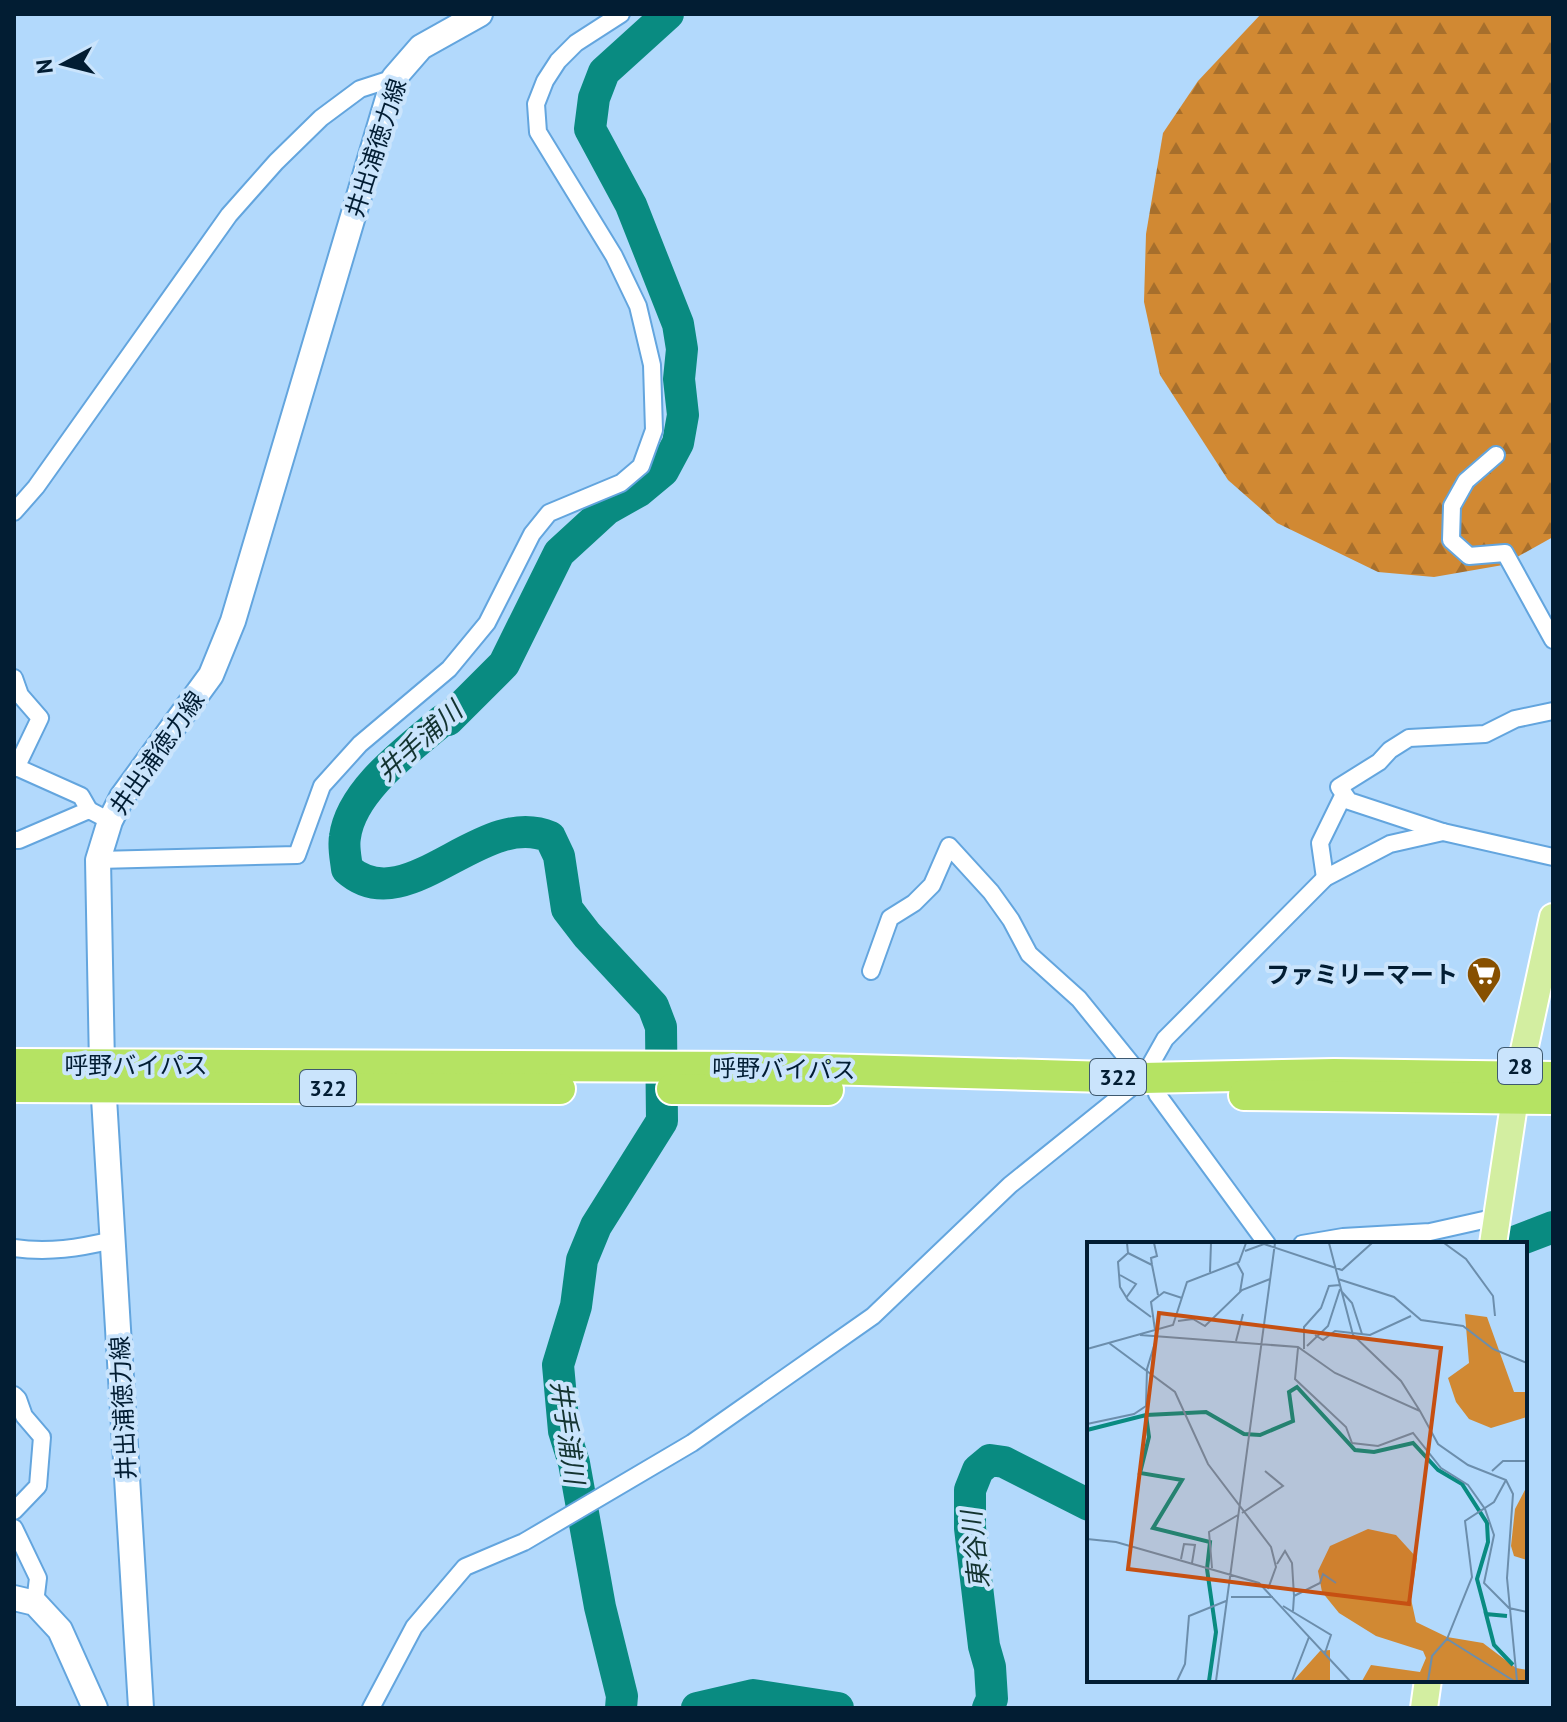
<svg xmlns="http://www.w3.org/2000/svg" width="1567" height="1722" viewBox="0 0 1567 1722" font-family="'PT Sans','Noto Sans JP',sans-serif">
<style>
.forest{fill:url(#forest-firs)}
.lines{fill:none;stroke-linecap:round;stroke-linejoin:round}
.river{stroke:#098b81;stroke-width:32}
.street-casing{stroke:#63a5de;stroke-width:20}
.secondary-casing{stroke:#63a5de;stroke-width:28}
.primary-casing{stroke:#fff;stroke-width:30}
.highway-casing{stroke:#fff;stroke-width:34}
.street{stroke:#fff;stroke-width:16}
.secondary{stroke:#fff;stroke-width:24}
.primary{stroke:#d3eea1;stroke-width:26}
.highway{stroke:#b5e363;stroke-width:30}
.labels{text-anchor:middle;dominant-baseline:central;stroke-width:8;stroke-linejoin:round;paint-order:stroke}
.shield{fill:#cae4fc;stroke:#3e596f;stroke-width:2}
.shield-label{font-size:22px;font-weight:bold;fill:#021d33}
.street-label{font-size:24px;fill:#021d33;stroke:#cae4fc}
.poi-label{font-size:24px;font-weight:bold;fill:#021d33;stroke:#cae4fc;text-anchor:end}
.water-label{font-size:26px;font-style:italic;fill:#133330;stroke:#cae4fc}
.inset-river{fill:none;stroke:#098b81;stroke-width:4}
.inset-road{fill:none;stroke:#6c8eac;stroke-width:2}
.view{fill:#c65012;fill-opacity:0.15;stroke:#c65012;stroke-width:4}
.inset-edge{fill:none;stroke:#021d33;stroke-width:4}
</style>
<defs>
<pattern id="forest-firs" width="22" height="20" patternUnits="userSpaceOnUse" patternTransform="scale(2)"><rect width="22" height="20" fill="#d18933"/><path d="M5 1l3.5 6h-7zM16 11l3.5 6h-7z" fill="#a76f2c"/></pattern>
</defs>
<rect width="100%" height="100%" fill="#b2d9fc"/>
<!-- forest -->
<path class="forest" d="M1261,14H1553V537L1503,565L1434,577L1378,572L1277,523L1228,480L1160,375L1144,302L1146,234L1163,133L1198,81Z"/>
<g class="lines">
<!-- river -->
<g class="river">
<path d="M1509,1244L1553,1227"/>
<path d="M621,1708L622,1696L600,1607L574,1463L564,1431L558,1365L576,1306L582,1260L596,1226L662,1121L661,1027L653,1006L587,935L567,909L559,856L550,837C481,807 407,923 347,869C346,859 343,847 345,837C351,790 409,749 443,720H448L504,664L559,553L607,509L639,491L663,471L678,443L683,415L679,379L682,349L678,324L631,205L590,129L594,98L604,72L668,14"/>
<path d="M697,1708L753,1695L838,1708"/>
<path d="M988,1708L992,1699L990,1667L984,1646L970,1528V1490L978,1470L990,1460L1004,1462L1089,1505"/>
</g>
<defs>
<g id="street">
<path d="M1496,455L1466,481L1452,506L1451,540L1469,556L1505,553L1553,640"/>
<path d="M14,512L36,487L229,215L276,162L321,118L360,89L394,78"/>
<path d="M14,678L20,695L40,718L16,768"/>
<path d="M14,766L81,796L89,810"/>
<path d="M1443,832L1349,801L1339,787L1379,762L1390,750L1409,738L1485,734L1515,719L1553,711"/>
<path d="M14,840H19L89,810L110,821"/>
<path d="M98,860L297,855L322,786L360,744L449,669L487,623L532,534L549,513L621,483L641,466L654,430L652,365L638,306L614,256L538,132L536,104L545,81L558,61L576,43L621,14"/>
<path d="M1325,878L1320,843L1344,794"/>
<path d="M871,971L890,918L914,903L932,885L949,846L991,892L1011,920L1029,954L1079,999L1143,1078"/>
<path d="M1157,1094L1267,1244"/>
<path d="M1302,1244L1343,1237L1430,1232L1497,1217"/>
<path d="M14,1248C49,1253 79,1248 113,1240"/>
<path d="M14,1395L18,1399L24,1416L42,1437L38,1486L14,1511"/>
<path d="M14,1528L38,1578L35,1603"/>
<path d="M371,1708L414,1627L465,1567L524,1542L692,1443L873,1316L1010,1185L1143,1078L1165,1039L1325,878L1390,844L1443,832L1553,857"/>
</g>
<g id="secondary">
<path d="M14,1598L35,1603L60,1630L95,1708"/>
<path d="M141,1708L102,1065L98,860L110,821L122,797L211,675L233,621L394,78L421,47L480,14"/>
</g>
<g id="primary">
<path d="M1493,1244L1518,1078L1553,917"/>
<path d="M1424,1708L1428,1680"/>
</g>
<g id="highway">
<path d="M14,1064L757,1067L1143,1078L1334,1074L1553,1077"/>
<path d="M14,1087L560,1089"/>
<path d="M672,1089L828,1090"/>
<path d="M1244,1095L1553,1099"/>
</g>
</defs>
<!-- street casing -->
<use href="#street" class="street-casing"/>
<!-- secondary casing -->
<use href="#secondary" class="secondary-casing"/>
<!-- primary casing -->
<use href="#primary" class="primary-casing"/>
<!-- highway casing -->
<use href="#highway" class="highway-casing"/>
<!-- street -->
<use href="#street" class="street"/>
<!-- secondary -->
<use href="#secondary" class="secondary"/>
<!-- primary -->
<use href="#primary" class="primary"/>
<!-- highway -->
<use href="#highway" class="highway"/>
</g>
<!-- icons -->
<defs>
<symbol id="supermarket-pin" viewBox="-11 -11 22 30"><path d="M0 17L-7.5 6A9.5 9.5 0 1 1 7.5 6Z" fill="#875000" stroke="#cae4fc"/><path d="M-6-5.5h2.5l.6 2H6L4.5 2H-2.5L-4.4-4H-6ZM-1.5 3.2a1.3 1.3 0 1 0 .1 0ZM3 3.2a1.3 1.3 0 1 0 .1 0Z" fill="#fff"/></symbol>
</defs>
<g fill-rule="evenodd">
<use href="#supermarket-pin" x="1464" y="954" width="40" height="54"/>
</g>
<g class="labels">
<!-- shield labels -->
<g class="shield">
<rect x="1498" y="1048" width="44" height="36" rx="6"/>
<rect x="1090" y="1059" width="56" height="36" rx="6"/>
<rect x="300" y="1070" width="56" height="36" rx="6"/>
</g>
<g class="shield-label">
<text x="1520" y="1066">28</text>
<text x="1118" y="1077">322</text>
<text x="328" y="1088">322</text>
</g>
<!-- street labels -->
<g class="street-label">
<text transform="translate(376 148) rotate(-72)">井出浦徳力線</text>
<text transform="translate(157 753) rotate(-55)">井出浦徳力線</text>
<text x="136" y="1065">呼野バイパス</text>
<text transform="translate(784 1069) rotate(1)">呼野バイパス</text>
<text transform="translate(123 1408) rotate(-93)">井出浦徳力線</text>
</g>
<!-- poi labels -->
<g class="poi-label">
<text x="1458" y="974">ファミリーマート</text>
</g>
<!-- water labels -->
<g class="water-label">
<text transform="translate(419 741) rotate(-42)">井手浦川</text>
<text transform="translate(568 1432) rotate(82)">井手浦川</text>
<text transform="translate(975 1550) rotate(-96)">東谷川</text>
</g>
</g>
<!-- overview -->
<g transform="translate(1087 1242)">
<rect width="440" height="440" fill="#b2d9fc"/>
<path d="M378,72L400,75L427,150H440V175L404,186L382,177L369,160L361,136L382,121ZM440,244V318L427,314L424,304L428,267ZM281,287L309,293L330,316L324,357L329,380L360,395L396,401L429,426L440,428V439H275L284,423L333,430L339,416L336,409L289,394L252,371L235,350L231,329L243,304ZM243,408V439H206L233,409Z" fill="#d18933"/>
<path class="inset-river" d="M59,173L62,195L53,231L95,238L66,286L123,300L120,327L129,390L122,439M0,188L59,173L119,170L157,192L173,193L206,179L202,150L210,145L268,208L287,210L326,201L351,228L375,242L400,281L401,300L390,337L399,371M420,374L399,372L407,403L426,423"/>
<path class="inset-road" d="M40,1L41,11L31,20L33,45L41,58L64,75M242,1L266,93L314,139L333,169M357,1L379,17L406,54L408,74M158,9L177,2L255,28L285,1M41,11L65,23L71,53M150,21L156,32L153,50M65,23L64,16L70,14L67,1M123,30L124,1M33,33L49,42L39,56M251,37L307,55L334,78L376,84L406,107L440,121M255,50L265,61L275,92M91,79L106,77L118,84L155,48L183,37M68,88L64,60L77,50L95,56M53,93L211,105L248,131L333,169L351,202L381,223L419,238L426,252L420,336L430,439M228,93L236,98L248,89L283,93L324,74M149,99L156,72M22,101L88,150L121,222L184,305L189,325L181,347M220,104L241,84L253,47M211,106L208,137L259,185L265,201L291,204L326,191L354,226L381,243L398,267L407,293L397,341L422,366L440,370M0,107L86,83L100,40L152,20L159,1M217,107V85L234,66L242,44L253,43M0,182L47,172L59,164L60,127L70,94M405,229L416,219H440M155,271L196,244L178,229M0,297L29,300L172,341L263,439M94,317L97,302L108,303L105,321M190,322L198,309L205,321L207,354M125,326L122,290L151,273M144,355H186M196,364L244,393L238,411M206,369L207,354L233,341L236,332L249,341M360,397L427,439M90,439L98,422L102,374L139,359M129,439L188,1M205,439L222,395M341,439L345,414L360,397L385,335L378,279L407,260L419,238"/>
<path class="view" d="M72,71L354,106L322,362L41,327Z"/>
<rect width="440" height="440" class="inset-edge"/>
</g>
<!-- border -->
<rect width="1567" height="1722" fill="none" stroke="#021d33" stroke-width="32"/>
<!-- north arrow -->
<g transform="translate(64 64) rotate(263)" stroke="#cae4fc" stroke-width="6" paint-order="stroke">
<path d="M0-6L14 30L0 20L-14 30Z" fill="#021d33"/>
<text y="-12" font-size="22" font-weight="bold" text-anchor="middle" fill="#021d33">N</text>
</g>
</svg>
